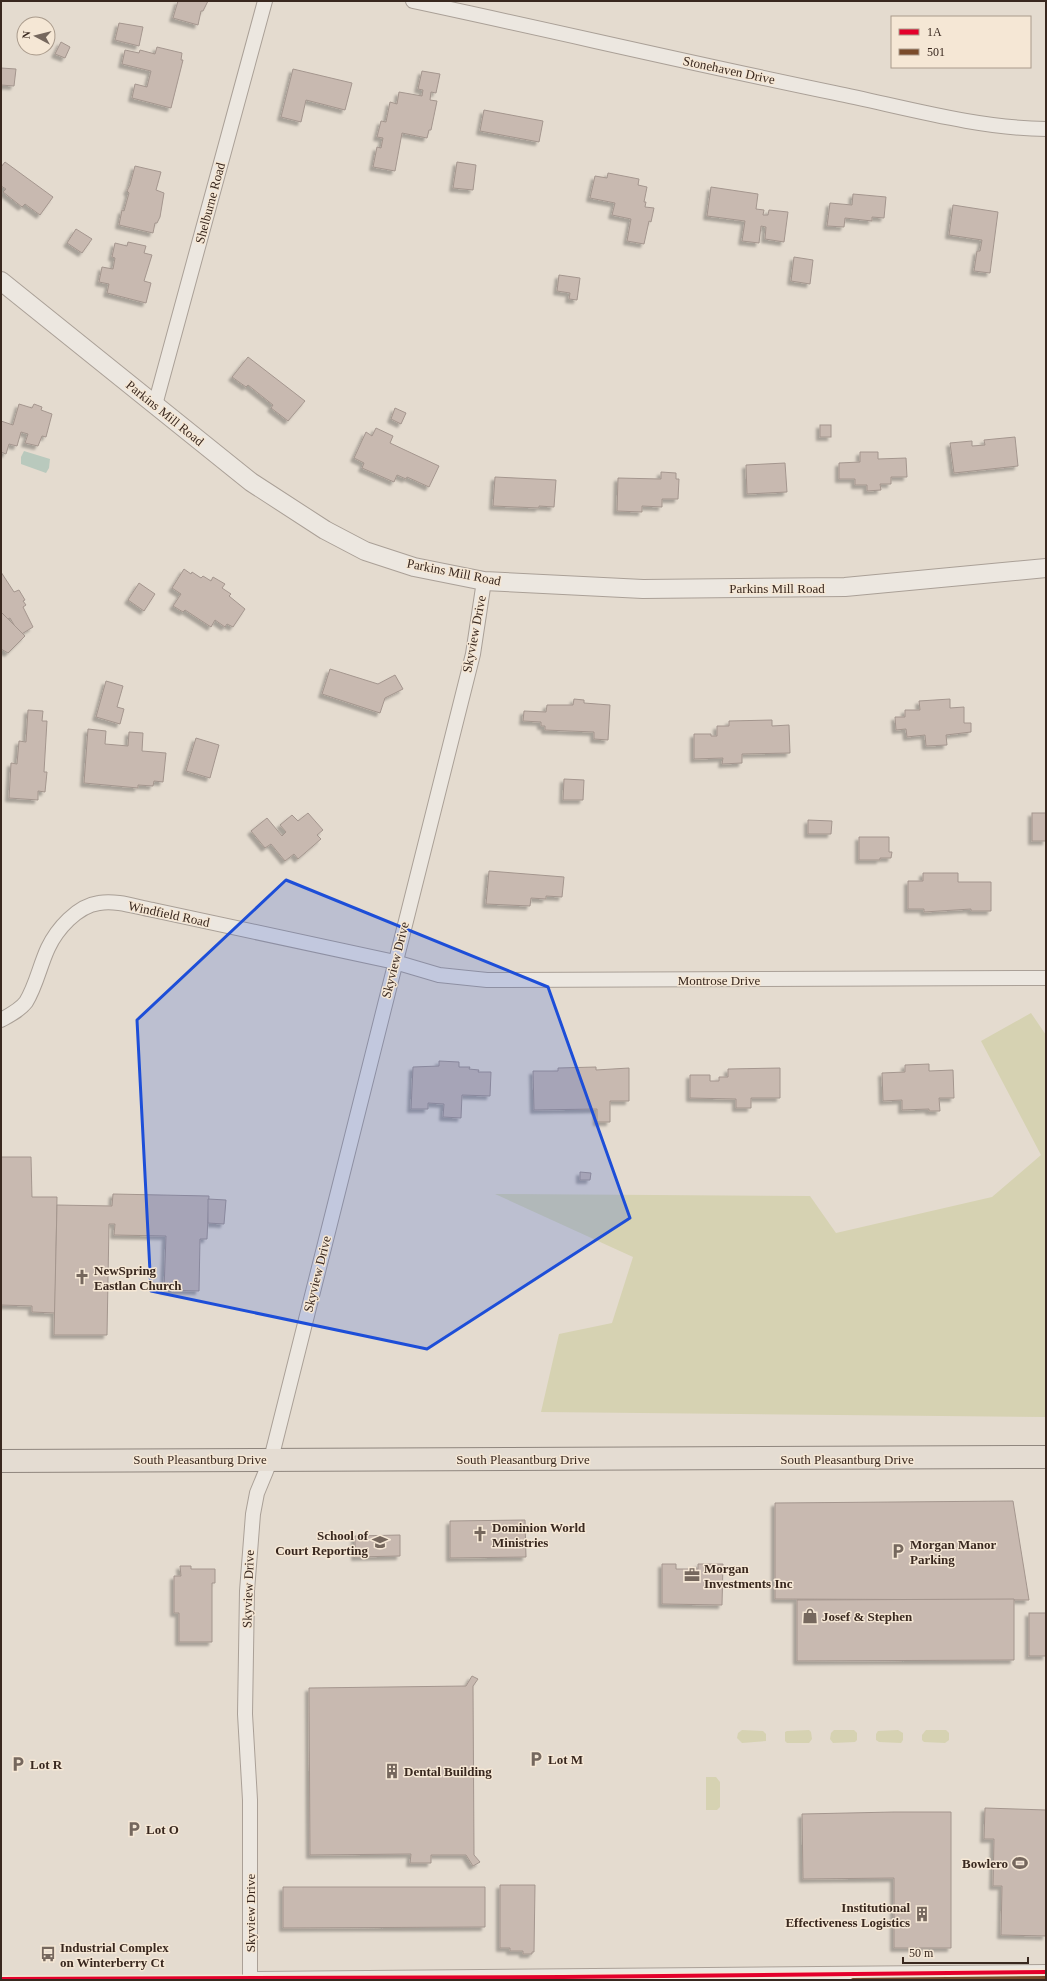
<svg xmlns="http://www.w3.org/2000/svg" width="1047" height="1981" viewBox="0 0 1047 1981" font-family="Georgia,serif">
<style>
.green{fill:#d6d2b2}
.water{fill:#b9c9bd}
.building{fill:#c8b9b0;stroke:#a4968e;filter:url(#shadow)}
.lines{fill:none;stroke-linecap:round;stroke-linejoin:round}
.minor-casing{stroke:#aaa097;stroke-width:16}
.tertiary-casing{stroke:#aaa097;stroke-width:20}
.primary-casing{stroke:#8f867e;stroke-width:24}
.minor{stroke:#ece7e0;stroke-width:14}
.tertiary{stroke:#ece7e0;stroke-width:18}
.primary{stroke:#e4dcd2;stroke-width:22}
.bus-1-casing{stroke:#f5e7d5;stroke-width:7}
.bus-2-casing{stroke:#f5e7d5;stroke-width:7}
.bus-1{stroke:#e4002b;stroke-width:4}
.bus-2{stroke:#7a4b2a;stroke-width:4}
.marked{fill:#1d4ed8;fill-opacity:0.2;stroke:#1d4ed8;stroke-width:3;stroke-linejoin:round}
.labels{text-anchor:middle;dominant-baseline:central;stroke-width:3;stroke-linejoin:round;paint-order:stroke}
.street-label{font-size:13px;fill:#39281f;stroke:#f5e7d5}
.poi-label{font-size:13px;font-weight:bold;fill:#39281f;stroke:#f5e7d5;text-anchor:start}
</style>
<defs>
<filter id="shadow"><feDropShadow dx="-3.5" dy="3.5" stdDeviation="1" flood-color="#0004"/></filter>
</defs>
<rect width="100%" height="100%" fill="#e4dbcf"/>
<!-- green -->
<g class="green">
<path d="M1031,1013L1046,1035V1417L541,1412L559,1334L612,1323L633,1257L495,1194L810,1196L836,1233L992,1197L1041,1155L981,1041Z"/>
<path d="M742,1730L763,1731L766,1734V1741L742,1743L737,1738L738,1733Z"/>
<path d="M809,1730L811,1732L812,1739L809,1743H787L785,1741V1732L787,1731Z"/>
<path d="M834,1730H854L857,1733V1740L855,1742L833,1743L830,1739L831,1733Z"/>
<path d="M898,1730L903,1733V1740L901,1743L879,1742L876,1740V1734L878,1731Z"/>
<path d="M926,1730H946L949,1733V1740L945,1743L924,1742L922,1740V1735Z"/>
<path d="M706,1777H716L720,1782V1807L717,1810H706Z"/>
</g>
<!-- water -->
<path class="water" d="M24,451L50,459L49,468L46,473L21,464V457Z"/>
<!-- building -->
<g class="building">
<path d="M178,1H208L203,11H201L198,25L173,18Z"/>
<path d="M119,23L143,27L139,46L115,40Z"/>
<path d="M61,42L70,47L65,58L55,54Z"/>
<path d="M157,47L182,53L181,60H183L171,108L132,98L135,84L147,87L151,71L122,64L125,50L139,53L140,50L155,54Z"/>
<path d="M1,68L16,69L14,86L1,85Z"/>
<path d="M293,69L352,83L345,110L306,100L301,122L281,117Z"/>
<path d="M422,71L440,74L436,93L431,92L430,100L437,101L431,130H429L427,138L402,133L395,171L373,167L377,147L381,148L383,138L377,137L381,121L386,122L390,102L397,104L399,92L422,96L423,90L418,89Z"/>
<path d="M484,110L543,121L539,142L480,131Z"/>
<path d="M5,162L53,197L40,215L25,204L22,207L3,192L6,189L1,186V167Z"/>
<path d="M457,162L476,165L473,190L453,188Z"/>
<path d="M135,166L161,172L156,190L164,193L160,217L157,223H155L153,233L119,225L122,210L124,211L129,193L127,191L130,185Z"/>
<path d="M608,173L639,179L638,185L647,187L644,202H646L645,207L654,208L651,222L649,221L644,244L627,241L631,219L612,215L615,203L590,198L595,176L607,178Z"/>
<path d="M711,187L758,194L756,209L764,210L763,215H768L769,210L788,212L784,242L765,239L766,227L761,226L759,243L742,241L745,221L707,216Z"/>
<path d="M853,194L886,197L884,218L872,217V221L845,218L844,227L827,226L830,203L852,205Z"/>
<path d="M953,205L998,212L990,273L974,271L977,251H980L982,240L949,235Z"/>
<path d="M76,229L92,239L82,253L67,243Z"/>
<path d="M128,242L146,246L144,253L152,255L144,281L151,283L146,303L107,293L109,284L99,282L102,267L113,269L115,258L112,257L115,243L127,246Z"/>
<path d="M794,257L813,260L810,284L791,281Z"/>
<path d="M559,275L580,278L577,300L569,299L570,293L557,291Z"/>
<path d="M248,357L305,401L288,421L271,408L273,405L248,385L246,387L232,377Z"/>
<path d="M19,404L32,408L34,404L42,407L41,410L52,414L46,437L42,436L38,446L25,443L28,434L21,432L17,446L9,444L6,454L1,452V421L13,425Z"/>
<path d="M395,408L406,413L401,424L391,419Z"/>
<rect x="820" y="425" width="11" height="12"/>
<path d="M376,428L393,436L390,443L439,466L429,487L407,477L406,479L397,475L394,482L362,468L364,463L354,458L366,432L372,436Z"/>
<path d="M1015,437L1018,466L954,473L950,443L972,441V446L985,445L984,440Z"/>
<path d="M860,452H878V459L906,458L907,477H891V484H880L881,490L867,491V485H855V479H839V463L860,462Z"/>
<path d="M785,463L787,492L747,494L746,465Z"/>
<path d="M661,472L676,473V479H679L678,499H662V507L642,506V512L617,511L618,478L661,479Z"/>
<path d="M495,477L556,480L554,507L539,506V508L493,506Z"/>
<path d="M184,569L191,574L192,572L201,578L203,576L211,581L213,577L225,584L222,588L231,594L229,596L245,609L233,627L227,624L225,627L215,620L211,627L185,610L183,612L173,606L181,594L172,588Z"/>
<path d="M1,572L14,592L19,590L25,600L23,601L26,605L23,607L33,627L20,635L10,618L4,621L1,616Z"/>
<path d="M139,583L155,594L144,611L128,600Z"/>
<path d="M1,612L25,636L8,653L1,649Z"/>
<path d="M330,669L378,684L395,675L403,689L385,698L380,713L322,694Z"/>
<path d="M106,681L123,686L117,707L124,709L120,724L96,717Z"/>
<path d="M574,699L584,700V703L610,705L608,740L594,739V732L545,730V726H541V722L523,721L524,711L546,712L547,705H573Z"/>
<path d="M950,699V708L964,707V723H971V732L946,735L947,745L926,746L925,735L907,737L906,729L896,730L895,717H905V710H920L919,701Z"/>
<path d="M28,710L43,711L42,721H47L44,772H47L45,792L38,791V800L9,798L11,763L17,764L19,741L26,742Z"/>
<path d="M772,720V726L789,725L790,753L742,754V763L722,764L723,758L694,759V734H711V736H717V726H729V721Z"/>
<path d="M88,729L106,731L105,744L128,746L129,732L143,733L142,751L166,753L163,782L154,781L153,786L138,785V788L84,783Z"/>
<path d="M196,738L219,745L210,778L186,771Z"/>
<path d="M564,779L584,780L583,800H563Z"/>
<path d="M308,813L323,830L317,835L321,839L298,859L294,854L285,861L271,844L265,848L251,831L267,818L282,836L286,832L280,825L292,815L298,821Z"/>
<rect x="1032" y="813" width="14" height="28"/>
<path d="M808,820L832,821L831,834H808Z"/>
<path d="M859,837H889V852H892L891,858H880V860H859Z"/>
<path d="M489,871L564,877L562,897L546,896V899L531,898L530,906L486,904Z"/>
<path d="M923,873H958V882H991V911H971V909L924,912V909H908V881H923Z"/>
<path d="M439,1061L459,1062V1067H470L469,1069L479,1070L478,1072H491L490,1096L462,1095L461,1118L443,1117L444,1104L428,1103V1109H411L413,1067L439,1066Z"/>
<path d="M929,1064V1071L953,1070L954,1098H939L940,1111H929V1109L902,1110V1100L883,1101L882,1073L905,1072V1065Z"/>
<path d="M596,1067V1070L629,1068V1101H610V1122H597V1109L534,1110L533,1071H558V1068Z"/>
<path d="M780,1068V1098H751V1108H736V1099L690,1098V1075H710V1081H719V1077H728V1069Z"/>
<path d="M1,1157H31L32,1197H57L55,1313L32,1312V1306L1,1305Z"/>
<path d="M580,1172L591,1173L590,1180H580Z"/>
<path d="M113,1194L209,1196L207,1239H200L199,1291L164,1290L166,1236L114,1235L115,1224H109L107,1335H54L57,1205L112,1206Z"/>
<path d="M208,1199L226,1200L224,1224L208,1223Z"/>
<path d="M1013,1501L1029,1600L775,1599V1503Z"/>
<path d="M525,1520L526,1557L450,1558V1521Z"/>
<path d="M400,1535V1556L355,1557V1536Z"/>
<path d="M662,1564H676V1569H698V1564H723L722,1605L662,1604Z"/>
<path d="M180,1566H191V1569H215V1583H212V1642H179V1613H174V1576H181Z"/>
<path d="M1014,1599V1660L797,1661V1600Z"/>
<rect x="1029" y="1613" width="17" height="43"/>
<path d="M472,1676L478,1679L473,1686L474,1855L480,1862L473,1866L466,1855H431V1863H410L411,1854L310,1855L309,1688L466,1686Z"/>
<path d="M985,1808L1046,1810V1936L1001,1935L1002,1886H993L994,1839H984Z"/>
<path d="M894,1812H951V1948H894V1878L803,1879L802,1814Z"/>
<path d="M500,1885H535L534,1952H532V1954H523V1951H510V1948H500Z"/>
<path d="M283,1887H485V1927L283,1928Z"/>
</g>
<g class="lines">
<defs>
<g id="minor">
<path d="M413,1C554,31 694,64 835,93C904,107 975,128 1046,129"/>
<path d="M155,405L265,1"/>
<path d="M484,581L473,654L271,1459L257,1493L253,1514L247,1591L245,1714L250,1800V1979L1046,1972"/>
<path d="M1,1020C10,1015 20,1010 26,1002C36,986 40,965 48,948C57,929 77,906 99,903C117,900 136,907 153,910L395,962L439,975L487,980L1046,978"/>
</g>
<path id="tertiary" d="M1,281L251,482L325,530L365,551L414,567L484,581L643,589L845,587L1046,568"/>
<path id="primary" d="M1,1461L1046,1457"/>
</defs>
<!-- minor casing -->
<use href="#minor" class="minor-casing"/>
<!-- tertiary casing -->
<use href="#tertiary" class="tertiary-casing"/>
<!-- primary casing -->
<use href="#primary" class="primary-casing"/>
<!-- minor -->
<use href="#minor" class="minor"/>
<!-- tertiary -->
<use href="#tertiary" class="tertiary"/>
<!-- primary -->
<use href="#primary" class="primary"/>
<defs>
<path id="bus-1" d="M1,1979L563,1977L1046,1972"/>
<path id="bus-2" d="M853,1980L1046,1978"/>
</defs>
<!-- bus-1 casing -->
<use href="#bus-1" class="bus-1-casing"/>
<!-- bus-2 casing -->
<use href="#bus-2" class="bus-2-casing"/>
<!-- bus-1 -->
<use href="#bus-1" class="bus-1"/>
<!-- bus-2 -->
<use href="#bus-2" class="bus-2"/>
</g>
<!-- marked area -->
<path class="marked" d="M286,880L548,987L630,1218L427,1349L151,1291L137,1020Z"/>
<!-- icons -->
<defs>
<symbol id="church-bare" viewBox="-9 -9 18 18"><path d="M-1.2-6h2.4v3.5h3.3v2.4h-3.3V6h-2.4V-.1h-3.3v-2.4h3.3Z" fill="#75675d" stroke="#f5e7d5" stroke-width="2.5" paint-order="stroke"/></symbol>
<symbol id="school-bare" viewBox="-9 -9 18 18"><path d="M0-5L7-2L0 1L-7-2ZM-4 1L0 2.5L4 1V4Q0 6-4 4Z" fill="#75675d" stroke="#f5e7d5" stroke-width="2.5" paint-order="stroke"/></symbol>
<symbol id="parking-bare" viewBox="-9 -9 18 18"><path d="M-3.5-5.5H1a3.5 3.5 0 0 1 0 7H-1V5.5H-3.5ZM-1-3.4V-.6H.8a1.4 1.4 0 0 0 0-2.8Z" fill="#75675d" stroke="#f5e7d5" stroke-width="2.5" paint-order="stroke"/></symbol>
<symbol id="office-bare" viewBox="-9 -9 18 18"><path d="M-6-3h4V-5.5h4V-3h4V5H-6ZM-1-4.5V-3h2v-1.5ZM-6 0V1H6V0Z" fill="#75675d" stroke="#f5e7d5" stroke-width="2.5" paint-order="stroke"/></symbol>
<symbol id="shop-bare" viewBox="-9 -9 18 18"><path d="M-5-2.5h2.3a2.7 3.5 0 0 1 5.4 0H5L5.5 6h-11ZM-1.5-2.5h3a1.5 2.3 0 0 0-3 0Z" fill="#75675d" stroke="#f5e7d5" stroke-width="2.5" paint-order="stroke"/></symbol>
<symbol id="building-bare" viewBox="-9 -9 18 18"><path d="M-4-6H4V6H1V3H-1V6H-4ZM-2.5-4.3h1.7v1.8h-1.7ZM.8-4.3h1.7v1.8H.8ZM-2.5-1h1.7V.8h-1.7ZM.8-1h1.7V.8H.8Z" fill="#75675d" stroke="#f5e7d5" stroke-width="2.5" paint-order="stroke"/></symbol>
<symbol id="stadium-bare" viewBox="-9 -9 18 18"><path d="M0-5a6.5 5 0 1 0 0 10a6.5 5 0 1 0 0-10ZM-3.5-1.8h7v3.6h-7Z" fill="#75675d" stroke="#f5e7d5" stroke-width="2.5" paint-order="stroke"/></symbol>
<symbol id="bus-bare" viewBox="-9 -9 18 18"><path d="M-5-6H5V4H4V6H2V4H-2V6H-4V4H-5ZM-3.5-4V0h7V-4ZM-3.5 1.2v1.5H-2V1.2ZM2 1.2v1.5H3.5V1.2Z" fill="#75675d" stroke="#f5e7d5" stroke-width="2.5" paint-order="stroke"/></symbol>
</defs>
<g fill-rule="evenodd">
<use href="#church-bare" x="71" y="1266" width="22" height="22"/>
<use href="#church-bare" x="469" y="1523" width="22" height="22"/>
<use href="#school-bare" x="369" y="1531" width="22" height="22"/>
<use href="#parking-bare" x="887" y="1540" width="22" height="22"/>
<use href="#office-bare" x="681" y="1564" width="22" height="22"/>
<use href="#shop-bare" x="799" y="1605" width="22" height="22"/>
<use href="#parking-bare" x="525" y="1748" width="22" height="22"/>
<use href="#parking-bare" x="7" y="1753" width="22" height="22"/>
<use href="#building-bare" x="381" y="1760" width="22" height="22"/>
<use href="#parking-bare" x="123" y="1818" width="22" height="22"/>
<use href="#stadium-bare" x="1009" y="1852" width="22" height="22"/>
<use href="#building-bare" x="911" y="1903" width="22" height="22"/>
<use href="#bus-bare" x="37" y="1943" width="22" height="22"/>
</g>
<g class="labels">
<!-- street labels -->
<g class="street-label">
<text transform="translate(729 70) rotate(12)">Stonehaven Drive</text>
<text transform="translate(210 203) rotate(-75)">Shelburne Road</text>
<text transform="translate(165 413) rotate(39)">Parkins Mill Road</text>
<text transform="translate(454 572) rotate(11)">Parkins Mill Road</text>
<text x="777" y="588">Parkins Mill Road</text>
<text transform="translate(474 634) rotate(-79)">Skyview Drive</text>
<text transform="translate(169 914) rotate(12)">Windfield Road</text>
<text transform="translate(395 960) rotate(-76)">Skyview Drive</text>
<text x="719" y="980">Montrose Drive</text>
<text transform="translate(317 1274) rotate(-76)">Skyview Drive</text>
<text x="200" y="1459">South Pleasantburg Drive</text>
<text x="523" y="1459">South Pleasantburg Drive</text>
<text x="847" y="1459">South Pleasantburg Drive</text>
<text transform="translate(248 1589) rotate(-88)">Skyview Drive</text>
<text transform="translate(250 1913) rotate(-90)">Skyview Drive</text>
</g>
<!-- poi labels -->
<g class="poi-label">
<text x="94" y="1270">NewSpring<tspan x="94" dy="15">Eastlan Church</tspan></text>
<text x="492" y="1527">Dominion World<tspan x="492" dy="15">Ministries</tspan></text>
<text x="368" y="1535" text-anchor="end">School of<tspan x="368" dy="15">Court Reporting</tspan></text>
<text x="910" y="1544">Morgan Manor<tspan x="910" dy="15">Parking</tspan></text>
<text x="704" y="1568">Morgan<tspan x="704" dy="15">Investments Inc</tspan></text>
<text x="822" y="1616">Josef &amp; Stephen</text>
<text x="548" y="1759">Lot M</text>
<text x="30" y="1764">Lot R</text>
<text x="404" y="1771">Dental Building</text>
<text x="146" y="1829">Lot O</text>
<text x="1008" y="1863" text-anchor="end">Bowlero</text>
<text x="910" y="1907" text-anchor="end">Institutional<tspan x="910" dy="15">Effectiveness Logistics</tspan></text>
<text x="60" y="1947">Industrial Complex<tspan x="60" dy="15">on Winterberry Ct</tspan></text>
</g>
</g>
<!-- border -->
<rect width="1047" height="1981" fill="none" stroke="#39281f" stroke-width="4"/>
<!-- legend -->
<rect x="891" y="16" width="140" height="52" fill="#f5e7d5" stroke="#aa9b8c"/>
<rect x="899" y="29" width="20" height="6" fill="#e4002b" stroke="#aa9b8c"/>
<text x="927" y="36" font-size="12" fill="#39281f">1A</text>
<rect x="899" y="49" width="20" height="6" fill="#7a4b2a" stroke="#aa9b8c"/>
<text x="927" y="56" font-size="12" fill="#39281f">501</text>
<!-- north arrow -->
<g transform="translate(36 36) rotate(277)"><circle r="19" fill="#f5e7d5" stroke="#aa9b8c"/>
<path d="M0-3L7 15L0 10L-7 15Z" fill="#75675d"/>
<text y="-6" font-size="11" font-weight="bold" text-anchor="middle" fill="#39281f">N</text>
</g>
<!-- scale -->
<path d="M903 1957v6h125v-6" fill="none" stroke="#39281f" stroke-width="2"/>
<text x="909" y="1957" font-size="12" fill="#39281f" stroke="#f5e7d5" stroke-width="3" paint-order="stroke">50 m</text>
</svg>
